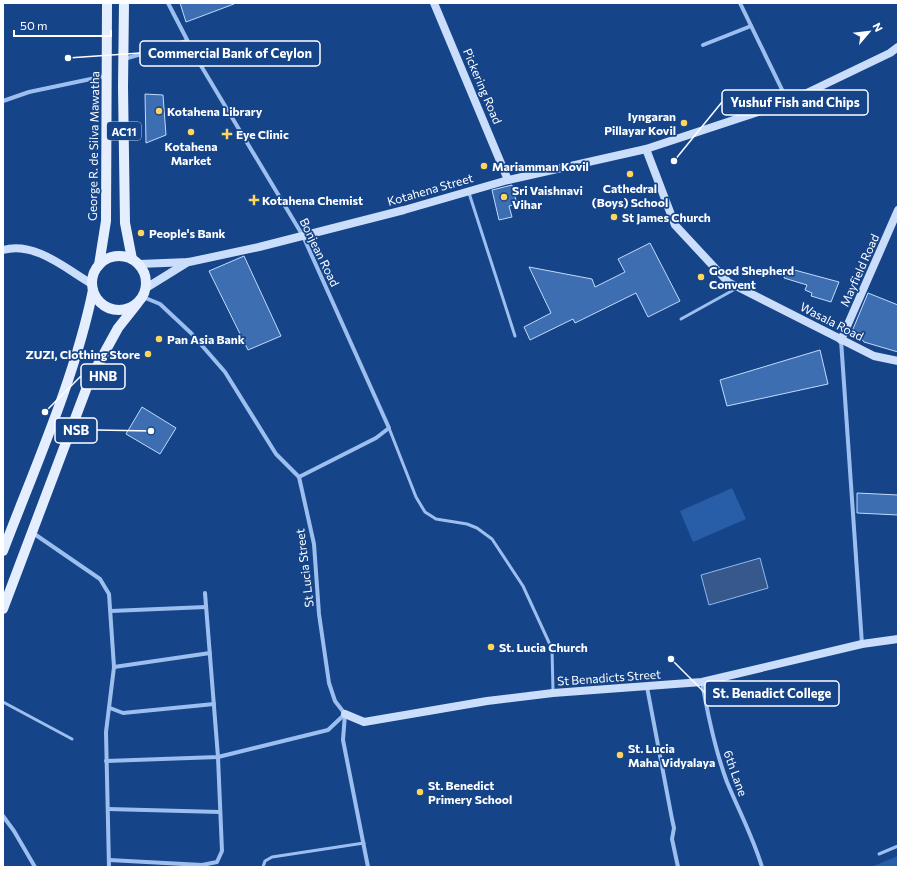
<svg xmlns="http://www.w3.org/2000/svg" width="901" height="870" viewBox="0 0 901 870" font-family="Commissioner,sans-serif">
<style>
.green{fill:#285da8}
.water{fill:#36588b;stroke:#8fb9f2}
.building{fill:#3d6eb2;stroke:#c3dafb}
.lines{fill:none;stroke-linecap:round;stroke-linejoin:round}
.lane{stroke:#9dbfef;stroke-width:3}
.street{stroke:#9dbfef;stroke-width:4}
.secondary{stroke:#caddfa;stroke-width:8}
.primary{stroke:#e5eeff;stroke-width:10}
.poi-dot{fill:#ffd55b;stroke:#154489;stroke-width:1.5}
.labels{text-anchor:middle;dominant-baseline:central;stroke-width:3.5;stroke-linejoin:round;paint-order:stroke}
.shield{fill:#154489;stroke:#b9c7dc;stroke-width:1}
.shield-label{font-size:11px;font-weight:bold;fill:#fff}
.street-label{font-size:12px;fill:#fff;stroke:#154489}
.poi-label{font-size:12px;font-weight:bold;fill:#fff;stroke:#154489;text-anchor:start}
.leader{fill:none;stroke:#fff;stroke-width:1.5}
.callout-dot{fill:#fff;stroke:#154489;stroke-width:1.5}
.callout{fill:#154489;stroke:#fff;stroke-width:1.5}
.callout-label{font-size:13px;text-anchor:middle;font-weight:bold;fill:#fff}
</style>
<rect width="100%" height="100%" fill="#154489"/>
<!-- green -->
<g class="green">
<path d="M732,488L746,519L693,542L680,511Z"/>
<path d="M898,856V867H871Z"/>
</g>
<!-- water -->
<path class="water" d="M760,558L768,588L709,605L701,575Z"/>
<!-- building -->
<g class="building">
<path d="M180,3H234V4L186,22Z"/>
<path d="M145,94L163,95L166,135L146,143Z"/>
<path d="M512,185L517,204L509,206L512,217L499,220L492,190Z"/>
<path d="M650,243L680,301L648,317L636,293L575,323L573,319L530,340L524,327L551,313L529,267L592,279L595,287L625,272L618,259Z"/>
<path d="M244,256L281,336L248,350L209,271Z"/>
<path d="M787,268L839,282L831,302L811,296L812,293L805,290L807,285L784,278Z"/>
<path d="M868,293L898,305V352L864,342L853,329Z"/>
<path d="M820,350L828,384L727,406L720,380Z"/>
<path d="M142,407L176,428L160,454L126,434Z"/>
<path d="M857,493L898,495V515L857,513Z"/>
</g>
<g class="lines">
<!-- lane -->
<g class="lane">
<path d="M469,193L515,336"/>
<path d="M681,319L737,288"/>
<path d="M389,428L416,497L425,512L436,519L467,524L477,528L492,539L523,586L552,649L553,691"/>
<path d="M3,702L72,739"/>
<path d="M879,854L898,846"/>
<path d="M263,867L265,861L272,857L364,843"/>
</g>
<!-- street -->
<g class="street">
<path d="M168,3L197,59L303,236L389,428L376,438L299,477"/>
<path d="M740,3L788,102"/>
<path d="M703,45L751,26"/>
<path d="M124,59L187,41"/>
<path d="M3,101L29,92L105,76"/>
<path d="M143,297L160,304L191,333L225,372L276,454L299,477L314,544L319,614L329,683L335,701L345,714L343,740L368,867"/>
<path d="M841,340L862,644"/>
<path d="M33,533L100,579L109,594L114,667L106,732L109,867"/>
<path d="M111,611L206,607"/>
<path d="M114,667L210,653"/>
<path d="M702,682C708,716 715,750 727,782C739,811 753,837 762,867"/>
<path d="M647,687L672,819L674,828L672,839L678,867"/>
<path d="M110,708L123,713L214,704"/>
<path d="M106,761L218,757L328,730L345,714"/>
<path d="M108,809L220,812"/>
<path d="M3,816L14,831L35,867"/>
<path d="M109,860L202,865L217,862L222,851L218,757L205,593"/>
</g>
<!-- secondary -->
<g class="secondary">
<path d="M434,3L508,180"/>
<path d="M646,149L675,225L728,282L874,356L898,361"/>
<path d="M3,250C35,241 66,269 92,284"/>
<path d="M139,264L189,262L259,247L404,210L508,180L646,149L788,102L890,53L898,47"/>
<path d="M146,288L188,262"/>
<path d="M841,340L898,210"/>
<path d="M345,714L364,722L487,701L553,693L702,682L862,644L898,639"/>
</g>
<!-- primary -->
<g class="primary">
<path d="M124,3L123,87L125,223L132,259"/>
<circle cx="119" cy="283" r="27"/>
<path d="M99,265L106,221L107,3"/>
<path d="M3,551C35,467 75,378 93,290"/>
<path d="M3,609L90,379L118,328L137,304"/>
</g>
</g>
<!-- markers -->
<g class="poi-dot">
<circle cx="159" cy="111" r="4"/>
<circle cx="684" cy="123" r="4"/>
<circle cx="191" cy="132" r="4"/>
<path d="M225 128h4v4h4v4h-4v4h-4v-4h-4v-4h4z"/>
<circle cx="484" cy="166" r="4"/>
<circle cx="630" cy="174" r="4"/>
<circle cx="504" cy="197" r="4"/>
<path d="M252 194h4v4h4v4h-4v4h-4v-4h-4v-4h4z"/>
<circle cx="614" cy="217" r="4"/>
<circle cx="141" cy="233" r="4"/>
<circle cx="701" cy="277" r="4"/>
<circle cx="159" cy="339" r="4"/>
<circle cx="148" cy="354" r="4"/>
<circle cx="491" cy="647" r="4"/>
<circle cx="620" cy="755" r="4"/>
<circle cx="420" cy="792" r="4"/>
</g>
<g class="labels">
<!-- shield labels -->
<rect class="shield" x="107" y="122" width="34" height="18" rx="3"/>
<g class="shield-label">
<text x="124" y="131">AC11</text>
</g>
<!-- street labels -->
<g class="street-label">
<text transform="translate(483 86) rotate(67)">Pickering Road</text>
<text transform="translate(93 146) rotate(-89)">George R. de Silva Mawatha</text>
<text transform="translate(430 189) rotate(-16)">Kotahena Street</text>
<text transform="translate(320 252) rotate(64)">Bonjean Road</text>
<text transform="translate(859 270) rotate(-66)">Mayfield Road</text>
<text transform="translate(832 321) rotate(27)">Wasala Road</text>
<text transform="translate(304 568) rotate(-97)">St Lucia Street</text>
<text transform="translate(609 677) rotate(-4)">St Benadicts Street</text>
<text transform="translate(736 773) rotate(70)">6th Lane</text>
</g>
<!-- poi labels -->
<g class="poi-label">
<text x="167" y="111">Kotahena Library</text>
<text x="676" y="116" text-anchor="end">Iyngaran<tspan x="676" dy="14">Pillayar Kovil</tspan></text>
<text x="236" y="134">Eye Clinic</text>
<text x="191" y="146" text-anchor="middle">Kotahena<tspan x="191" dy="14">Market</tspan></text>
<text x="492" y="166">Mariamman Kovil</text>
<text x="630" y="188" text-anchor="middle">Cathedral<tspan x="630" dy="14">(Boys) School</tspan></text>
<text x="512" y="190">Sri Vaishnavi<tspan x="512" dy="14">Vihar</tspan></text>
<text x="262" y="200">Kotahena Chemist</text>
<text x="622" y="217">St James Church</text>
<text x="149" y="233">People's Bank</text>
<text x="709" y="270">Good Shepherd<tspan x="709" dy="14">Convent</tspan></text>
<text x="167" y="339">Pan Asia Bank</text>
<text x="140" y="354" text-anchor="end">ZUZI, Clothing Store</text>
<text x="499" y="647">St. Lucia Church</text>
<text x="628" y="748">St. Lucia<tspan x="628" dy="14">Maha Vidyalaya</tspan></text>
<text x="428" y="785">St. Benedict<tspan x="428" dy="14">Primery School</tspan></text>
</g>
</g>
<!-- callouts -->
<path class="leader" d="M68 58L140 53M674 161L722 102M45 412L81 376M151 431L97 430M671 659L705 693"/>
<g class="callout-dot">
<circle cx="68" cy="58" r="4"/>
<circle cx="674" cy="161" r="4"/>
<circle cx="45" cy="412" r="4"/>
<circle cx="151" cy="431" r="4"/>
<circle cx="671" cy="659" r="4"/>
</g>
<g class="callout">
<rect x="140" y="41" width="180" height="25" rx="4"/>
<rect x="722" y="90" width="146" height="25" rx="4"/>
<rect x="81" y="364" width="44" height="25" rx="4"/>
<rect x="55" y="418" width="42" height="25" rx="4"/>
<rect x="705" y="681" width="134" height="25" rx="4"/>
</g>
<g class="callout-label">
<text x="230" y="58">Commercial Bank of Ceylon</text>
<text x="795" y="107">Yushuf Fish and Chips</text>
<text x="103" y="381">HNB</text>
<text x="76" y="435">NSB</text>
<text x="772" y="698">St. Benadict College</text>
</g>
<!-- border -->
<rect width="901" height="870" fill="none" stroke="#ffffff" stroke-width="8"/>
<!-- north arrow -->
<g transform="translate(869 32) rotate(62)" stroke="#154489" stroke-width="3" paint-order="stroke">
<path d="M0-3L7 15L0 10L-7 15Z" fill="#ffffff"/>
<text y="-6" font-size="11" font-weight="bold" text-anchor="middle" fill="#ffffff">N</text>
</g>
<!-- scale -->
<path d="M14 30v6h97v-6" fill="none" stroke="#ffffff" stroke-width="2"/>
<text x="20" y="30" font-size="12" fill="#ffffff" stroke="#154489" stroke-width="3" paint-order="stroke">50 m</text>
</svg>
